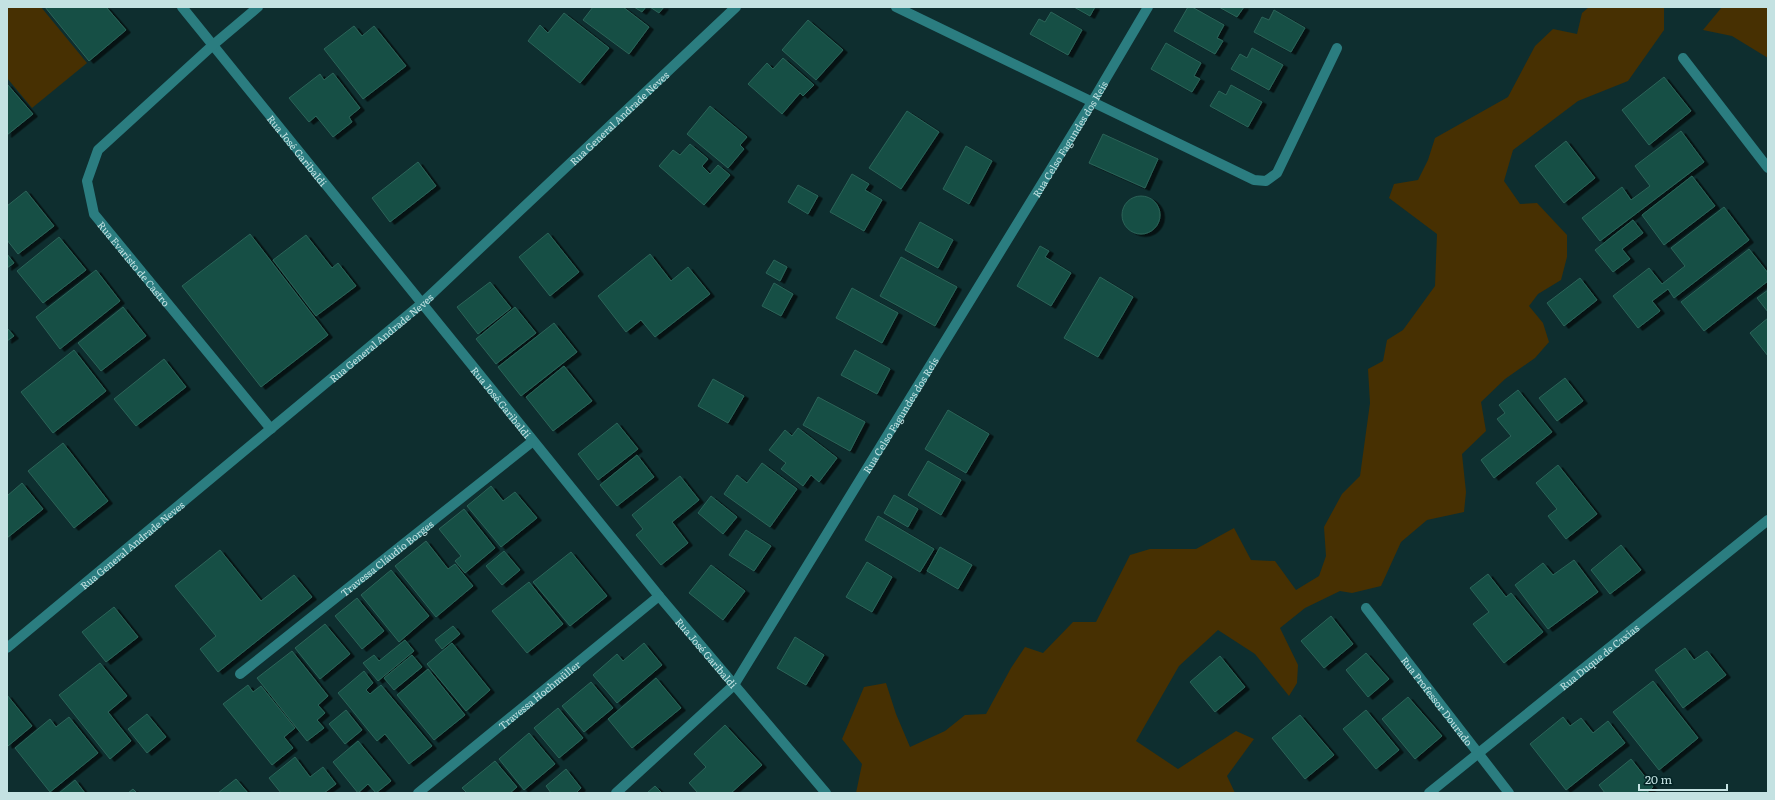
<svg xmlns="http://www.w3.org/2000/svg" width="1775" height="800" viewBox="0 0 1775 800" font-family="Literata,serif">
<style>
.green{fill:#473002}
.building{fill:#144f44;stroke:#2c6459;filter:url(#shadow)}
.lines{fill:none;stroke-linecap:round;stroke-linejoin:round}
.minor{stroke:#2b7d80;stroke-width:10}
.labels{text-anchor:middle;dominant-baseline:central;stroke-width:3.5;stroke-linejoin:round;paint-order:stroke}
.street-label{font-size:10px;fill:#c4e2e2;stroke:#032425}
</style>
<defs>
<filter id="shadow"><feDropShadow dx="4.5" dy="2.5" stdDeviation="0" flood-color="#0009"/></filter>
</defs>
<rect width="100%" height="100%" fill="#0e2e2f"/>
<!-- green -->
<g class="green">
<path d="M7,7H41L87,63L32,108L7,78Z"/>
<path d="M1589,7H1664V30L1628,81L1578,101L1513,150L1504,181L1520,204L1537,203L1567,235V257L1561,280L1538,294L1529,306L1543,323L1549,342L1535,358L1505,379L1481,402L1486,431L1462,454L1466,492L1464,512L1427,520L1401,542L1381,586L1352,593L1340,591L1305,608L1280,628L1298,665L1297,683L1289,696L1255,654L1218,630L1179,666L1136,741L1178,769L1236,731L1254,739L1227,776L1235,793H856L862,764L842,739L864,687L886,683L896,714L910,747L945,731L965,715L986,714L1011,668L1025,647L1043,653L1073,622H1096L1130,555L1150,549H1196L1234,528L1251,560L1275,561L1296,590L1319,576L1326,556L1324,527L1342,494L1360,476L1370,403L1368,369L1383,361L1387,340L1403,330L1435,286L1437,234L1389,198L1394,184L1418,180L1428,160L1435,138L1508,97L1535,46L1553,29L1577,34L1582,13Z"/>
<path d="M1722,7H1768V58L1732,36L1703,30Z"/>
</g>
<!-- building -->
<g class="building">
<path d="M45,7H106L126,30L89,61Z"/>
<path d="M593,7H623L649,27L629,54L583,20Z"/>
<path d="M634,7H646L642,12Z"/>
<path d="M650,7H664L659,13Z"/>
<path d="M1074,7H1095L1090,16Z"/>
<path d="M1188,7H1192L1224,25L1217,38L1223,41L1215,54L1174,31Z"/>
<path d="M1219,7H1244L1237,17Z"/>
<path d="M1274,10L1305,28L1291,52L1254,32L1262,17L1269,20Z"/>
<path d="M1051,12L1082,30L1068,55L1030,34L1039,19L1045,22Z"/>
<path d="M564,13L609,48L580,83L528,41L540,25L548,33Z"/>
<path d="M808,20L843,50L816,80L782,50Z"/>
<path d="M354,26L362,36L374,26L406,66L363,99L324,49Z"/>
<path d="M1166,43L1201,63L1194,76L1200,79L1192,92L1151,69Z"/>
<path d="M1252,48L1283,65L1269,90L1231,69L1240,54L1247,58Z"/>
<path d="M783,58L814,85L803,96L800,93L782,114L748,84L767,63L773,69Z"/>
<path d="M333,73L360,108L349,117L352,122L333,137L316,116L309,122L289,98L320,74L324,80Z"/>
<path d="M1664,77L1691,111L1649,145L1622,110Z"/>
<path d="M7,84L33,114L7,135Z"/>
<path d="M1231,85L1262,102L1248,127L1210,106L1219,91L1226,95Z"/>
<path d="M710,106L747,137L740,145L744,149L728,168L687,134Z"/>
<path d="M907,111L939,132L901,189L869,168Z"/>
<path d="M1681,131L1704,162L1600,241L1582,218L1622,187L1631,200L1650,186L1635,166Z"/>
<path d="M1103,134L1158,159L1145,188L1089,163Z"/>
<path d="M1566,141L1595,178L1564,203L1535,166Z"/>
<path d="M690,144L708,159L702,166L710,174L718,165L730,175L704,205L659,166L673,150L680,155Z"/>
<path d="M966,146L992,161L969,204L943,189Z"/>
<path d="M418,162L436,186L390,222L372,198Z"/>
<path d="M852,174L869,184L865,190L882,200L864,231L830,212Z"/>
<path d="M1692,176L1715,206L1664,245L1642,215Z"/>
<path d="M798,185L818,196L808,214L788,202Z"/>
<path d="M26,191L54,226L18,254L7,240V206Z"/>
<circle cx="1141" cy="215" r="19"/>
<path d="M1724,207L1749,240L1674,298L1668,289L1652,301L1660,311L1638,328L1613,296L1649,268L1662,284L1685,266L1671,248Z"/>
<path d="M1633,220L1643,233L1622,249L1630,259L1613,272L1595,250Z"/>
<path d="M920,222L953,240L938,268L905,250Z"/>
<path d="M548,233L579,272L550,296L519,257Z"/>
<path d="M250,234L328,335L261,387L182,286Z"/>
<path d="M306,235L332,268L338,263L356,286L316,316L273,260Z"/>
<path d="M59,237L86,270L43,303L17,271Z"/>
<path d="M1040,246L1049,251L1045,257L1071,273L1051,306L1017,286Z"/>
<path d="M1749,249L1768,273V281L1704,331L1681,302Z"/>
<path d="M7,254L14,263L7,268Z"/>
<path d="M650,254L671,281L688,267L710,294L655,337L641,320L626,332L598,296Z"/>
<path d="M901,257L957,287L935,326L880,296Z"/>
<path d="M774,260L787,267L780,281L766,273Z"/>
<path d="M96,270L120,301L60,349L36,317Z"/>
<path d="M1100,277L1133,297L1098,357L1064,338Z"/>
<path d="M1580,278L1597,300L1564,326L1547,303Z"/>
<path d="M490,282L511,308L478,334L457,307Z"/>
<path d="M774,283L793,294L781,316L762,306Z"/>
<path d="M852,288L898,313L882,343L836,318Z"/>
<path d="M1768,290V312L1757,298Z"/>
<path d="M123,307L146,336L101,371L78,343Z"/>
<path d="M515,307L536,333L496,364L476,339Z"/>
<path d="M1768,318V356L1750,333Z"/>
<path d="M554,323L577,352L521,396L498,367Z"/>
<path d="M7,328L14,336L7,341Z"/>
<path d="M74,350L106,391L53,433L21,392Z"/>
<path d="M855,350L890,369L877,394L841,375Z"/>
<path d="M164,359L186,387L136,426L114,399Z"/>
<path d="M564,366L592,401L553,431L526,397Z"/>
<path d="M1565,378L1583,401L1557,421L1539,398Z"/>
<path d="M713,379L744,396L728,423L698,406Z"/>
<path d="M1518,390L1552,432L1494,478L1481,460L1511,436L1497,419L1505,413L1499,405Z"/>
<path d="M818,397L865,422L850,451L803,425Z"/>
<path d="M948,410L989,434L966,473L925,449Z"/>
<path d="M617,423L638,449L598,480L578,454Z"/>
<path d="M798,428L837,458L819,482L811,475L803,486L781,469L786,463L769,450L785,430L792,436Z"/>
<path d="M63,443L108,501L74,528L28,471Z"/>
<path d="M637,455L654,477L617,506L600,485Z"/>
<path d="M928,461L961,480L941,515L908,495Z"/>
<path d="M762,463L797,489L770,527L724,494L737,475L747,483Z"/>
<path d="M1558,465L1597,514L1566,539L1548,516L1557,509L1536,483Z"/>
<path d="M680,476L699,500L672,522L688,543L661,565L636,535L643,529L632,515Z"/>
<path d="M22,483L43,509L7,538V496Z"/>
<path d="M491,486L503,501L515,492L537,518L501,547L467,506Z"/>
<path d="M894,495L918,509L908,527L884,513Z"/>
<path d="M711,496L737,517L723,534L698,513Z"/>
<path d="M464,509L495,548L465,573L455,561L461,556L439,529Z"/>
<path d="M878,516L934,549L920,572L865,540Z"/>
<path d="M746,530L771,546L754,571L729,555Z"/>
<path d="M426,541L448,569L455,564L473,586L436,617L395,566Z"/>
<path d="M1621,545L1641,570L1610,594L1591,570Z"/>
<path d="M940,547L972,565L958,589L927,571Z"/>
<path d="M220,550L261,601L294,575L312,597L218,672L200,649L216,636L175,586Z"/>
<path d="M504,551L520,570L502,585L486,566Z"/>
<path d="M571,552L607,596L570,626L533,582Z"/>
<path d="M1574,560L1598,592L1548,629L1515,585L1543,563L1553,575Z"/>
<path d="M867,562L892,577L872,612L846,597Z"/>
<path d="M711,565L745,591L723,620L689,593Z"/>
<path d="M391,570L429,616L399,642L361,595Z"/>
<path d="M1488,574L1506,597L1511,593L1543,632L1504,663L1473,624L1489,612L1470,588Z"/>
<path d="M529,582L563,624L527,653L492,611Z"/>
<path d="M357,598L384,631L362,649L335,616Z"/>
<path d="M114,607L138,637L106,662L82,632Z"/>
<path d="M1331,616L1353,644L1324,668L1301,641Z"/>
<path d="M325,624L350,654L320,679L295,648Z"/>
<path d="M453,626L460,634L442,649L435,640Z"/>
<path d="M795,637L824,655L806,685L777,668Z"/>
<path d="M405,640L414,651L378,681L363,663L374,655L379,661Z"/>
<path d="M452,643L490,690L466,711L427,664Z"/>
<path d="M644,643L662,665L617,703L593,675L617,654L623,661Z"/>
<path d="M1685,648L1694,660L1707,651L1726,675L1683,708L1655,670Z"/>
<path d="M292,651L328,696L318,705L325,713L317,720L324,728L307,741L257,678Z"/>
<path d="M1366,653L1389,679L1368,697L1346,670Z"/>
<path d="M412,655L422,667L394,690L384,678Z"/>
<path d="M1220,656L1245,687L1215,712L1190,682Z"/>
<path d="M100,663L127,696L108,712L131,741L110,759L59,695Z"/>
<path d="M428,669L465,715L434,740L397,695Z"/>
<path d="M364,671L373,683L366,690L370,694L381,685L432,746L409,764L385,734L377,741L338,693Z"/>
<path d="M656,678L681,708L632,748L608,719Z"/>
<path d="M1653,681L1698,738L1659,770L1613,712Z"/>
<path d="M591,682L613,708L584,732L562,706Z"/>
<path d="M248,685L253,692L261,686L295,728L284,737L293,748L272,765L223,704Z"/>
<path d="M7,695L32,726L8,746L7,744Z"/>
<path d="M1408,697L1442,736L1415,759L1382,719Z"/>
<path d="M558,708L583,738L559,758L534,728Z"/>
<path d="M346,710L362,730L345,744L329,724Z"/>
<path d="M1366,710L1399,750L1376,769L1343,729Z"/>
<path d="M147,714L166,737L147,753L128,729Z"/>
<path d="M1300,715L1334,755L1305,779L1272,738Z"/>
<path d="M69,717L98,753L50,792L15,748L50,719L56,727Z"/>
<path d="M1563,717L1570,726L1581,718L1593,733L1608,721L1625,743L1566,790L1530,744Z"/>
<path d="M725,725L762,765L731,793H698L689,783L706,767L694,754Z"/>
<path d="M529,733L555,764L524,790L499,759Z"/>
<path d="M358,741L391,781L376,793L368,784L358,793L333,762Z"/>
<path d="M295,757L310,777L323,767L336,784L324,793H281L269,778Z"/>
<path d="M1631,759L1653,787L1646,793H1605L1599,785Z"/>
<path d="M495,761L517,787L510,793H467L462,788Z"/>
<path d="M566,769L581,788L576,793H551L546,786Z"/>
<path d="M236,779L248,793H218Z"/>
<path d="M75,780L85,793H59Z"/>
<path d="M655,786L662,793H647Z"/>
<path d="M133,789L137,793H128Z"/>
</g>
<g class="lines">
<!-- minor -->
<g class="minor">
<path id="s1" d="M182,7L659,596L826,793"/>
<path id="s2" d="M258,7L213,45L98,150L87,181L94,214L271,429"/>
<path d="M896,7L1254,180L1266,181L1277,173L1337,48"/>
<path d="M1683,58L1768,168"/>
<path id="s3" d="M1366,608L1509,793"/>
<path id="s4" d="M7,648L421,304L736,7"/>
<path id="s5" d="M240,674L533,441"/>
<path id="s6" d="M418,793L659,596"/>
<path id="s7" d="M616,793L734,685L1092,102L1148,7"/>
<path id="s8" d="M1429,793L1768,520"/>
</g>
</g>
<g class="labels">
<!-- street labels -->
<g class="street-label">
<text stroke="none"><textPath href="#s4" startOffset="810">Rua General Andrade Neves</textPath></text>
<text stroke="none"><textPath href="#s7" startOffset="801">Rua Celso Fagundes dos Reis</textPath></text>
<text stroke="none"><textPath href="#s1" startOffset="184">Rua José Garibaldi</textPath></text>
<text stroke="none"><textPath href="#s2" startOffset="345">Rua Evaristo de Castro</textPath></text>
<text stroke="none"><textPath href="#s4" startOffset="486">Rua General Andrade Neves</textPath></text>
<text stroke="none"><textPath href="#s1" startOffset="508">Rua José Garibaldi</textPath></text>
<text stroke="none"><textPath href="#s7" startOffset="477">Rua Celso Fagundes dos Reis</textPath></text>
<text stroke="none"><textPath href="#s4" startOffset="162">Rua General Andrade Neves</textPath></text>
<text stroke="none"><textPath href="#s5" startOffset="187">Travessa Cláudio Borges</textPath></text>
<text stroke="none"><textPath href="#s1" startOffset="832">Rua José Garibaldi</textPath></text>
<text stroke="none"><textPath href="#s8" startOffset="218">Rua Duque de Caxias</textPath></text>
<text stroke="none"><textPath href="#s6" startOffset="156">Travessa Hochmüller</textPath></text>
<text stroke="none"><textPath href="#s3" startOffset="117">Rua Professor Dourado</textPath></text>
</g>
</g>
<!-- border -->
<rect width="1775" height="800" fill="none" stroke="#c4e2e2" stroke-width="16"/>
<!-- scale -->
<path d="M1639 784v6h88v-6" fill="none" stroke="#c4e2e2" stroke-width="2"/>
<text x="1645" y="784" font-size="12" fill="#c4e2e2" stroke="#032425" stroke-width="3" paint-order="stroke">20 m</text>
</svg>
